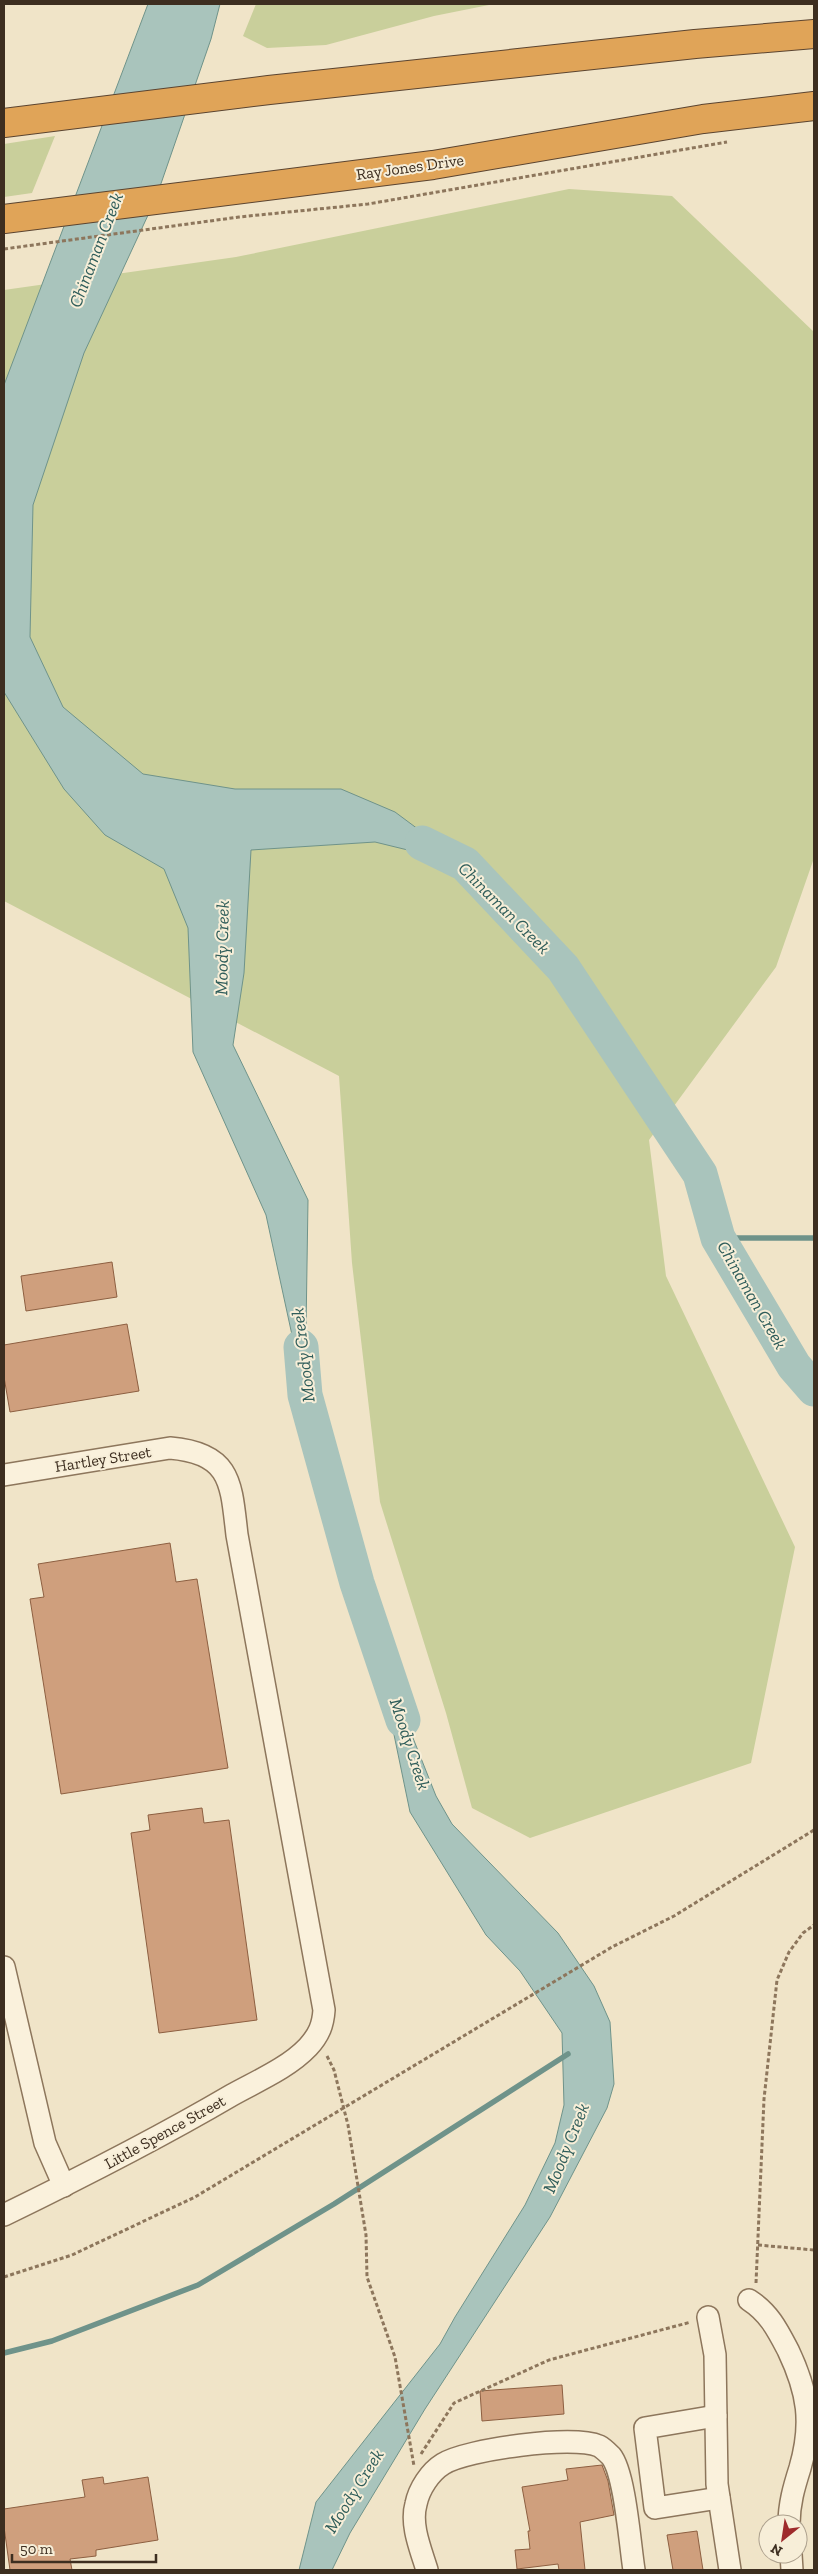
<svg xmlns="http://www.w3.org/2000/svg" width="818" height="2574" viewBox="0 0 818 2574" font-family="'Zilla Slab',serif">
<style>
.green{fill:#c9cf9b}
.water{fill:#a9c4bc;stroke:#6f938a}
.lines{fill:none;stroke-linecap:round;stroke-linejoin:round}
.stream{stroke:#6f938a;stroke-width:5.5}
.river{stroke:#a9c4bc;stroke-width:35}
.building{fill:#cf9f7d;stroke:#8d5f41}
.minor-casing{stroke:#8d765c;stroke-width:24}
.highway-casing{stroke:#5b4430;stroke-width:30}
.path{stroke:#8d765c;stroke-width:3;stroke-dasharray:4 2.5;stroke-linecap:butt}
.minor{stroke:#faf1dc;stroke-width:21}
.highway{stroke:#e0a458;stroke-width:28}
.labels{text-anchor:middle;dominant-baseline:central;stroke-width:4;stroke-linejoin:round;paint-order:stroke}
.street-label{font-size:16px;fill:#3d2e20;stroke:#f7eed8}
.water-label{font-size:18px;font-style:italic;fill:#2f5d5a;stroke:#f7eed8}
</style>
<rect width="100%" height="100%" fill="#f0e4c8"/>
<!-- green -->
<g class="green">
<path d="M256,4H494L434,16L326,45L267,48L243,36Z"/>
<path d="M55,136L32,193L4,197V144Z"/>
<path d="M569,189L672,196L814,332V858L776,967L649,1140L666,1276L795,1547L751,1763L530,1838L472,1808L446,1713L380,1502L352,1263L339,1076L4,901V290L236,257Z"/>
</g>
<!-- water -->
<g class="water">
<path d="M148,4H220L211,39L156,198L84,353L33,505L30,637L63,707L143,774L235,789H341L395,812L465,864L375,842L251,850L244,973L233,1045L308,1200L305,1395L266,1215L193,1052L188,928L164,869L105,835L64,789L4,692V385Z"/>
<path d="M388,1675L436,1796L452,1824L558,1933L594,1986L610,2022L614,2084L607,2108L550,2217L425,2409L350,2533L332,2570H299L316,2502L440,2344L455,2317L525,2205L555,2143L564,2105L562,2033L520,1971L486,1935L410,1812L386,1696Z"/>
</g>
<g class="lines">
<!-- stream -->
<g class="stream">
<path d="M718,1238H814"/>
<path d="M4,2353L52,2341L198,2285L334,2204L568,2054"/>
</g>
<!-- river -->
<g class="river">
<path d="M422,843L465,864L563,968L700,1174L718,1238L794,1366L814,1389"/>
<path d="M301,1347L305,1395L357,1583L403,1720"/>
</g>
</g>
<!-- building -->
<g class="building">
<path d="M112,1262L117,1297L26,1311L21,1276Z"/>
<path d="M127,1324L139,1391L10,1412L4,1377V1345Z"/>
<path d="M170,1543L176,1582L197,1579L228,1768L61,1794L30,1599L44,1597L38,1564Z"/>
<path d="M202,1808L204,1823L229,1820L257,2020L159,2033L131,1833L150,1830L148,1815Z"/>
<path d="M562,2385L564,2414L482,2421L480,2391Z"/>
<path d="M602,2465L608,2481L614,2515L580,2522L585,2570H559L558,2564L517,2569L515,2550L530,2549L528,2531H530L522,2487L568,2480L566,2469Z"/>
<path d="M103,2477L104,2484L148,2477L158,2540L96,2550V2556L70,2559L72,2570H10L4,2527V2509L85,2497L82,2480Z"/>
<path d="M697,2531L703,2570H673L667,2535Z"/>
</g>
<g class="lines">
<defs>
<g id="minor">
<path d="M4,1475L170,1448C232,1453 231,1484 237,1535L324,2010C323,2025 319,2035 308,2047C288,2068 257,2081 232,2095C157,2139 82,2177 4,2215"/>
<path d="M4,1967L45,2143L64,2186"/>
<path d="M749,2300C769,2313 777,2329 788,2350C808,2392 813,2423 800,2468C794,2487 789,2504 789,2524"/>
<path d="M708,2317L715,2355L717,2484L730,2570"/>
<path d="M716,2416L645,2428L655,2508L719,2498"/>
<path d="M791,2554L792,2570"/>
<path d="M427,2570C421,2550 410,2525 416,2504C419,2489 430,2472 443,2464C467,2449 573,2435 599,2446C603,2448 607,2452 611,2456C625,2473 630,2545 634,2570"/>
</g>
<g id="highway">
<path d="M4,123L269,90L695,44L814,34"/>
<path d="M4,219L433,165L703,119L814,106"/>
</g>
</defs>
<!-- minor casing -->
<use href="#minor" class="minor-casing"/>
<!-- highway casing -->
<use href="#highway" class="highway-casing"/>
<!-- path -->
<g class="path">
<path d="M4,249L239,217L368,204L727,142"/>
<path d="M327,2056L334,2070L348,2125L366,2235L367,2277L395,2357L414,2466"/>
<path d="M758,2245L814,2250"/>
<path d="M4,2277L72,2255L195,2197L612,1947L674,1916L814,1830"/>
<path d="M756,2283L764,2099L777,1980L789,1952L803,1933L814,1925"/>
<path d="M421,2454L454,2403L549,2360L691,2322"/>
</g>
<!-- minor -->
<use href="#minor" class="minor"/>
<!-- highway -->
<use href="#highway" class="highway"/>
</g>
<g class="labels">
<!-- street labels -->
<g class="street-label">
<text transform="translate(410 167) rotate(-8)">Ray Jones Drive</text>
<text transform="translate(103 1459) rotate(-9)">Hartley Street</text>
<text transform="translate(165 2132) rotate(-29)">Little Spence Street</text>
</g>
<!-- water labels -->
<g class="water-label">
<text transform="translate(96 250) rotate(-69)">Chinaman Creek</text>
<text transform="translate(504 908) rotate(45)">Chinaman Creek</text>
<text transform="translate(222 948) rotate(-89)">Moody Creek</text>
<text transform="translate(752 1295) rotate(60)">Chinaman Creek</text>
<text transform="translate(303 1355) rotate(-97)">Moody Creek</text>
<text transform="translate(410 1744) rotate(72)">Moody Creek</text>
<text transform="translate(566 2148) rotate(-68)">Moody Creek</text>
<text transform="translate(354 2491) rotate(-58)">Moody Creek</text>
</g>
</g>
<!-- border -->
<rect width="818" height="2574" fill="none" stroke="#3d2e20" stroke-width="10"/>
<!-- north arrow -->
<g transform="translate(783 2539) rotate(210)"><circle r="24" fill="#f7eed8" stroke="#ada18e"/>
<path d="M0-4L9 19L0 12L-9 19Z" fill="#9e2a2b"/>
<text y="-8" font-size="14" font-weight="bold" text-anchor="middle" fill="#3d2e20">N</text>
</g>
<!-- scale -->
<path d="M12 2554v8h144v-8" fill="none" stroke="#3d2e20" stroke-width="2.5"/>
<text x="20" y="2554" font-size="15" fill="#3d2e20" stroke="#f7eed8" stroke-width="4" paint-order="stroke">50 m</text>
</svg>
